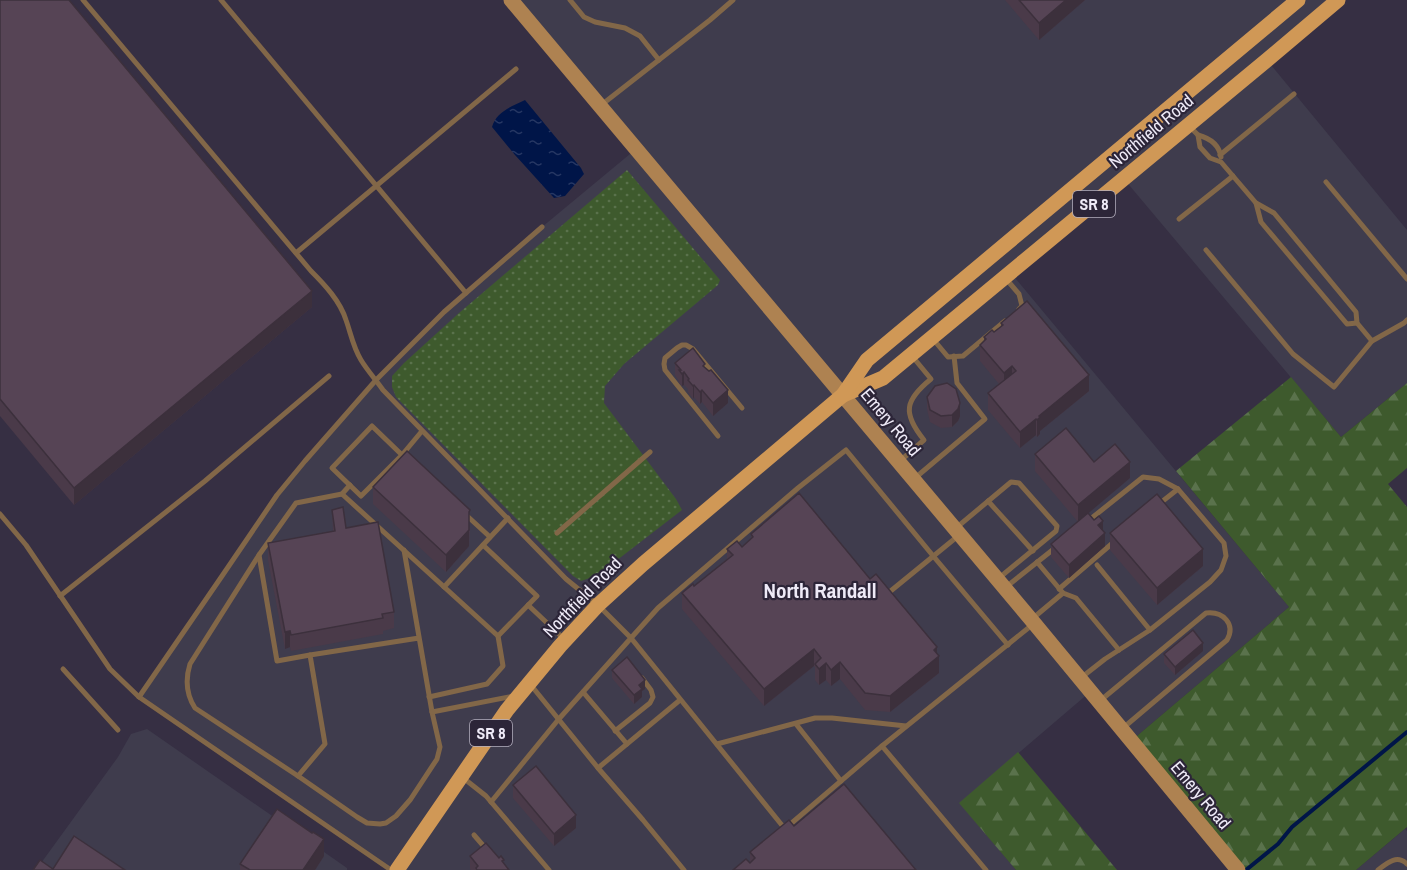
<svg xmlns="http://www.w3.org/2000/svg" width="1407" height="870" viewBox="0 0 1407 870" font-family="'Archivo Narrow',sans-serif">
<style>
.commercial{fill:#3f3c4d}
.grass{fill:url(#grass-dots)}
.forest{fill:url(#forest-firs)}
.water{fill:url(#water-ripples)}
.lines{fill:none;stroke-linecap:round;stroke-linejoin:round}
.stream{stroke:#001548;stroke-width:4}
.service{stroke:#826748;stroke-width:5}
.secondary{stroke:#ae8251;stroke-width:15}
.primary{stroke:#d09856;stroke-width:15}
.wall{fill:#4a3a49}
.shaded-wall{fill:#3c303c}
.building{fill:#564455;stroke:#3c303c;stroke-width:1.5}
.labels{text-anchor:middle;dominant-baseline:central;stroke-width:4.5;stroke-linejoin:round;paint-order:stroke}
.shield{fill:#2c2538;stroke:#b4afbe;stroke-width:1.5}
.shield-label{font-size:16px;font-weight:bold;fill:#eeeaf7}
.street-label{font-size:18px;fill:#eeeaf7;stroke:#2c2538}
.quarter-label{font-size:21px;font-weight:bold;fill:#eeeaf7;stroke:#2c2538}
</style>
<defs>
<pattern id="grass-dots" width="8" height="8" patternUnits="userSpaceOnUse" patternTransform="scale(1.5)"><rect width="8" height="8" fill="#3e5a2d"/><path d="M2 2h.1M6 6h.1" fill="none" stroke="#5a724c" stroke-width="1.8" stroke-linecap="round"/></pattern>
<pattern id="forest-firs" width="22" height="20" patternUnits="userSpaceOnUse" patternTransform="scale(1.5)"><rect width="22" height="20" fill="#3e5a2d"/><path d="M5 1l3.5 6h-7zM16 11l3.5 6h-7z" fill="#5a724c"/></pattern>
<pattern id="water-ripples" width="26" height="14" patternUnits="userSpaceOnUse" patternTransform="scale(1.5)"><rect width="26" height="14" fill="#001548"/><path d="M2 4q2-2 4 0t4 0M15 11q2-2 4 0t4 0" fill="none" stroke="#263763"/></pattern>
</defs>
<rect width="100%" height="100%" fill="#362f43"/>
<!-- commercial -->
<g class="commercial">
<path d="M511,0H1338L1267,60L1407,230V383L1341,437L1124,179L1011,273L1289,607L1131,741L1090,692L960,803L1016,870H391L139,697L277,495L376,380L444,312L542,227L636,149Z"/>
<path d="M147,729L347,868V870H36L118,757L131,734Z"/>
<path d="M1405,829L1407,831V870H1356Z"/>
</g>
<!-- grass -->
<path class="grass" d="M627,170L720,280L718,285L624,364L605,386L604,403L676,499L682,510L612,564L590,578L581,581L573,576L396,397L392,387V376L404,363L459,313Z"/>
<!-- forest -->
<g class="forest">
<path d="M1291,377L1341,437L1407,383V468L1388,484L1407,507V827L1356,870H1238L1131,741L1289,607L1176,471Z"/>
<path d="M1018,752L1117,870H1016L959,803Z"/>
</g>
<!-- water -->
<path class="water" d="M525,100L581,168L584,174L565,196L554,198L515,155L492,127C496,112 512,106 525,100Z"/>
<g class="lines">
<!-- stream -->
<path class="stream" d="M1246,870L1278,844L1292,827L1407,732"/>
<!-- service -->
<g class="service">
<path d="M83,0L311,271C325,285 340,301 346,320C351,334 353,347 361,360C367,370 376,380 383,390L566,579L598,605L631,638L558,720L491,802"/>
<path d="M221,0L466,293"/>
<path d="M570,0L584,17L595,22L625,28L640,36L659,60"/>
<path d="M600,106L710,20L733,0"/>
<path d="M1190,127L1198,135L1200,147L1210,158L1221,162L1256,203L1274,213L1356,312L1357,323L1372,341L1404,323L1407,320"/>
<path d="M1198,135C1209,138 1219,144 1221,157"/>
<path d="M1220,155L1294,94"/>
<path d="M1326,182L1407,279"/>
<path d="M1256,203L1261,222L1347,324L1357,323"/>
<path d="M1179,219L1233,176"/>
<path d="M1206,250L1293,354L1334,387L1372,341"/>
<path d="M296,253L516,69"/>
<path d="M1007,280L1019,294L1022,306L1019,309"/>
<path d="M933,339L948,357L963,356L1005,321"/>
<path d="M372,426L402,455L361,496L332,468Z"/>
<path d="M718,436L665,370L664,364L665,358L677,348L682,345H686L693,349L742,408"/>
<path d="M403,456L402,455L422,431"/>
<path d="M900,461L924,440C902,413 905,400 931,379L912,356"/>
<path d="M915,478L985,419L957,383L954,356"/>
<path d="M350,485L342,494L498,636L537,596L483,545"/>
<path d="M988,501L1033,551"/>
<path d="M1159,504L1178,489"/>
<path d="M0,514L26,545L110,669L139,697L391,870"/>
<path d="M465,514L490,537"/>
<path d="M956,528L1011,482L1019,483L1057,526L1056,531L999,578"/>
<path d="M557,533L650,452"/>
<path d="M404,550L432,712L440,747L437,759L410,800L396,816L386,823L380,824L367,823L357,817L298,776L325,744L310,655L419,638"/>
<path d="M259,555L190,664C185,680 186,694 195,708L298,776"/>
<path d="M1037,562L1063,593L1076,598L1119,650"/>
<path d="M1097,565L1150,630"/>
<path d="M444,587L508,518"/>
<path d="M1006,587L1055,548"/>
<path d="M1059,589L1115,541"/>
<path d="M887,594L958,536"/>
<path d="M60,596L205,481L329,376"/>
<path d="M528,605L564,639"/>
<path d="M1032,619L1063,593"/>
<path d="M310,655L277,661L259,555L296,503L342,494"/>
<path d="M63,669L118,730"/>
<path d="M1082,677L1105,659L1150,630L1210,582L1221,570L1226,556L1224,543L1178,489L1159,479L1143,477L1088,521"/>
<path d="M530,684L598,768L643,820L684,870"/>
<path d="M583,692L627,744"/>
<path d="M139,697L222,576L277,495L305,461L376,380L444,312L542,227"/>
<path d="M429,697L487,684L503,666L498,636"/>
<path d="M1101,700L1206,613C1223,611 1236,624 1227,640L1123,728"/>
<path d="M432,712L514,696"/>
<path d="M796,724L841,781"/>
<path d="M615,731L650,703L653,697L651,690L642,678"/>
<path d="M717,744L815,718H832L906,726"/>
<path d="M598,768L680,700"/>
<path d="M462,777L486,796L549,870"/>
<path d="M787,827L882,746"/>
<path d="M785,829L631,638L658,608L798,488L846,450L934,557L1008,645"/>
<path d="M474,835L487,850"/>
<path d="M986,870L882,746L1032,625"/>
<path d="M1378,870C1387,863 1397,854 1407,864"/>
</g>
<!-- secondary -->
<path class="secondary" d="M511,0L1034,623L1238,870"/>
<!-- primary -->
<g class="primary">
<path d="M843,395L883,378L1267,60L1338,0"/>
<path d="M397,870L507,710L560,646L598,605L643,564L843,395L867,360L1298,0"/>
</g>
</g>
<!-- wall -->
<g class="wall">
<path d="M0,0L312,307L74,505L0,416Z"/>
<path d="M1005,0H1085L1039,40Z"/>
<path d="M1001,323L1089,391L1040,431V434L1037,437L1036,435L1020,448L988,410V393L999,384L980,361V345L984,341V337L994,332L1001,327Z"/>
<path d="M675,363L705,368L728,403L713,416L702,402L700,404L694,397L693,399L688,392V389L684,385L682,386L679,383V381L675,375Z"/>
<path d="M927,397L960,416L958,421L952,427L941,428L930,422L927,409Z"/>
<path d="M1035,454L1094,462L1130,478L1088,513L1103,531L1105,546L1069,578L1051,557V544L1078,522L1035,471Z"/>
<path d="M373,487L470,527L469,546L446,572L373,504Z"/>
<path d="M332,510L394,612V628L383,631V634L291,651L290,647L285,649L268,560V543L333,531Z"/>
<path d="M1110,533L1203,566L1157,605L1110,550Z"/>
<path d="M751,534L870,579L937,653L939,673L890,712L865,710L840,679L831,686L826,680L819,685L815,680V667L814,666L764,706L682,609V593L694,586L727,559V549L742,547L751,539Z"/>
<path d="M1203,651L1175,675L1164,663V654Z"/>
<path d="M612,670L645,689L642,691V697L634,704L612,678Z"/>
<path d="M513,785L576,828L554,846L513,798Z"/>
<path d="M794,826L750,863V852Z"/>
<path d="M324,856L315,870H240V864Z"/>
<path d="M470,856L504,864L509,870H471L470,869Z"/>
</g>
<!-- shaded-wall -->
<g class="shaded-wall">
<path d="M1066,0H1085L1039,40V23Z"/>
<path d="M312,291V307L74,505V488Z"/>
<path d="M1012,366V383L1004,390V373Z"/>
<path d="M684,372V385L682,386V374Z"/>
<path d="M1089,375V391L1040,431V434L1037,437V420L1039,416Z"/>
<path d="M694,385V397L693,399V386Z"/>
<path d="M702,390V402L700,404V392Z"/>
<path d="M728,390V403L713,416V403Z"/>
<path d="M960,403V416L958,421L952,427V415Z"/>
<path d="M1036,419V435L1020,448V432Z"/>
<path d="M1130,462V478L1078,522V505Z"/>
<path d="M1103,521V534L1098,525Z"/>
<path d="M469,530V546L446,572V555Z"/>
<path d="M1105,533V546L1069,578V565Z"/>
<path d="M1203,549V566L1157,605V588Z"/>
<path d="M290,631V647L285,649V632Z"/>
<path d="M1203,643V651L1175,675V667Z"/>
<path d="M937,647V658L939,656V673L890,712V696Z"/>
<path d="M814,649V666L764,706V689Z"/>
<path d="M840,662V679L831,686V670Z"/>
<path d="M826,663V680L819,685V669Z"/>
<path d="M645,680V689L642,691V697L634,704V695L639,685Z"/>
<path d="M576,815V828L554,846V834Z"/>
<path d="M324,839V856L315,870H303Z"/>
</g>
<!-- building -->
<g class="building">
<path d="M0,0H69L312,291L74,488L0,399Z"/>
<path d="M1019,0H1066L1039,23Z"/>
<path d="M1027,301L1089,375L1039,416L1040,417L1037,420L1036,419L1020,432L988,393L1016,371L1012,366L1004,373L980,345L986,339L984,337L992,330L994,332L1003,325L1001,323Z"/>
<path d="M693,348L705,364L703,366L709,371L711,370L728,390L713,403L702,390L700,392L694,385L693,386L688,380L689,379L684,372L682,374L679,370H681L675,363Z"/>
<path d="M947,383L956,389L960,403L958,409L952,415L941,416L930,410L927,397L935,386Z"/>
<path d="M1066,428L1094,462L1115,444L1130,462L1078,505L1035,454Z"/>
<path d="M407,451L470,510L469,512V530L446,555L373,487Z"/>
<path d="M799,493L870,579L876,574L937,647L934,650L939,656L890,696L865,693L840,662L831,670L826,663L819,669L815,664L821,658L814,649L764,689L682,593L693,584L694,586L733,555L727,549L737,541L742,547L753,537L751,534Z"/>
<path d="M1157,494L1203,549L1157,588L1110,533Z"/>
<path d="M343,507L346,528L378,522L394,612L382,614L383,618L291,635L290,631L285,632L268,543L335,531L332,510Z"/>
<path d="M1088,513L1094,520L1099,516L1103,521L1098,525L1105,533L1069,565L1051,544Z"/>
<path d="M1193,630L1203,643L1175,667L1164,654Z"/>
<path d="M627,657L645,680L639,685L642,689L634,695L612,670Z"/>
<path d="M536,766L576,815L554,834L513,785Z"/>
<path d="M844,784L916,870H733L746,859L750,863L755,858L750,852L789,820L794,826Z"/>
<path d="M277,809L312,833L313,832L324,839L303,870H250L240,864Z"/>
<path d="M74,836L125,870H33L40,860L53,869Z"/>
<path d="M486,843L499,858L501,856L504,860L502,861L509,870H477L476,868L478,866L470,856Z"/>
</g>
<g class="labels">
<!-- shield labels -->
<g class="shield">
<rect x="1073" y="191" width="42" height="26" rx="4.5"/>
<rect x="470" y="720" width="42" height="26" rx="4.5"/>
</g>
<g class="shield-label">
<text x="1094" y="204">SR 8</text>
<text x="491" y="733">SR 8</text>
</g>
<!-- street labels -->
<g class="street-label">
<text transform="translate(1151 131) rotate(-40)">Northfield Road</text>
<text transform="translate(891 422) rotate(50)">Emery Road</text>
<text transform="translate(582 597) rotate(-46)">Northfield Road</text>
<text transform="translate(1201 795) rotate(50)">Emery Road</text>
</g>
<!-- quarter labels -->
<g class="quarter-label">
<text x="820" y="590">North Randall</text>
</g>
</g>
</svg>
